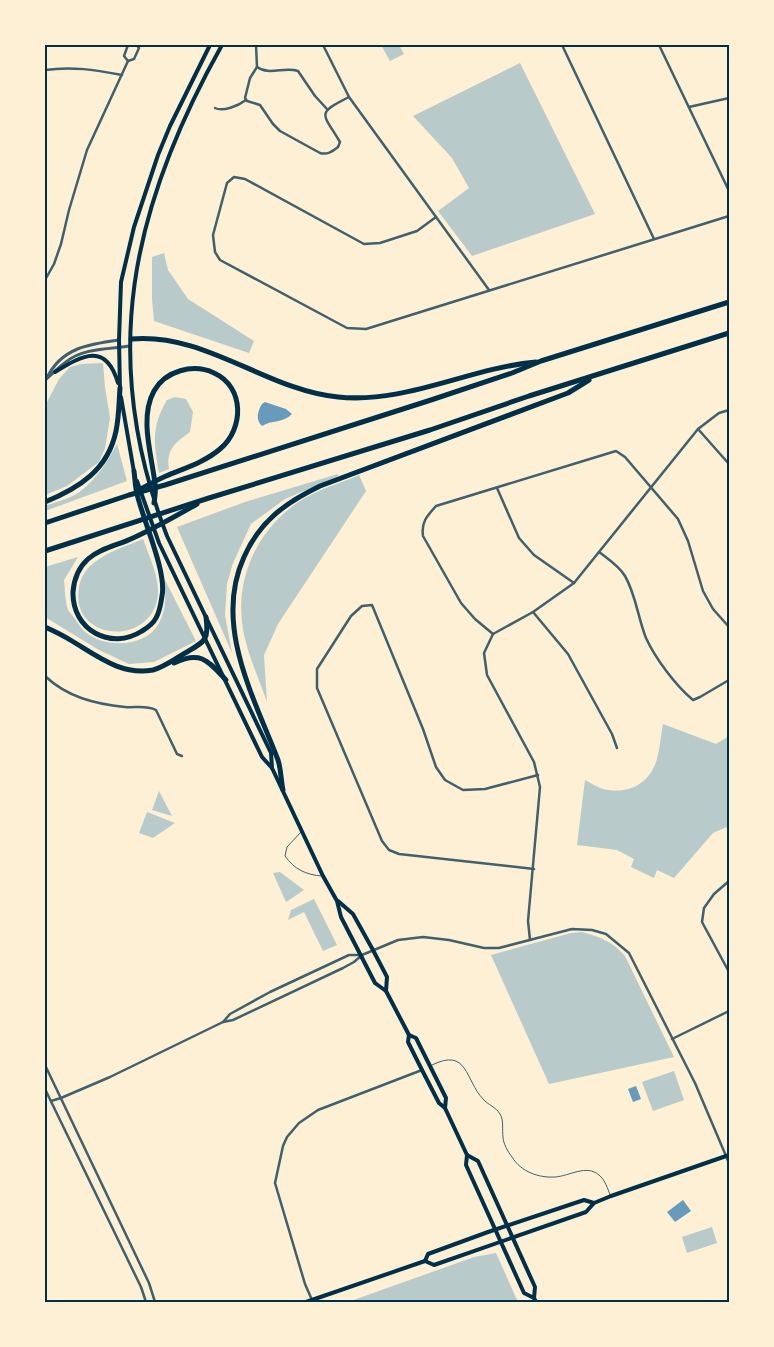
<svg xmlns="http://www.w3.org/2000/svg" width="774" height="1347" viewBox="0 0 774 1347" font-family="'Space Grotesk',sans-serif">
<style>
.green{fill:#b9caca}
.water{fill:#669bbc}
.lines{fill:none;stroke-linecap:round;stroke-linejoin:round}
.service{stroke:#3f606c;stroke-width:1}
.minor{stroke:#3f606c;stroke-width:2.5}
.tertiary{stroke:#3f606c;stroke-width:3}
.secondary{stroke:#003049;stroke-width:4}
.motorway{stroke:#003049;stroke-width:5}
.neatline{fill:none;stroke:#003049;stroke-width:2}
</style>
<rect width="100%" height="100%" fill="#fdf0d5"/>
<!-- green -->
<g class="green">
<path d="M381,45H399L404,54L390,61Z"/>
<path d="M520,63L595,214L472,256L438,211L469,188L452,158L413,116Z"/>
<path d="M164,253L168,270L188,299L254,341L249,353L154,321L152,299V257Z"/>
<path d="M103,363L105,387L110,418L105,448L99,462L67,486L45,495V406L59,379L70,367L81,364Z"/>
<path d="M175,397L186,399L193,412L190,432C175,443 166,449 169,469L159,473C154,443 151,427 167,400Z"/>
<path d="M117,444L127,481L45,511V506C55,502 69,499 78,493C96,480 107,462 117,444Z"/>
<path d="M338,474V476L285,499L251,524L233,563L227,584L225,615L232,653L177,527L245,502Z"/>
<path d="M359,475L366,491L278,624L264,655L267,702C258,676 245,649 242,622C236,573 261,525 303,499C320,489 341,483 359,475Z"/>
<path d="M143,539C149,556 159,576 158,594C153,648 69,642 79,587C81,577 86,568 95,562C109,551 127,546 143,539Z"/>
<path d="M78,557L64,580C65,589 65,601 68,610C70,613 73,616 75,619C78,623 81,628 84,631C104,649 146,648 159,623C167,608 166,593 164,578L196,641L154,662L129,664L99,650L45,617V567Z"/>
<path d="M663,724L716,744L729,736V826L713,833L674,878L657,870L654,878L631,867L634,859L617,850L577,845L585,780C591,783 597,787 603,789C628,795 650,784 657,759C660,747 661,735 663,724Z"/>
<path d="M159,791L172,816L152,810Z"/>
<path d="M147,812L175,823L153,838L139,833Z"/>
<path d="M280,872L304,890L286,902L273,873Z"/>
<path d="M314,899L337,945L323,951L304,912L288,920L291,910Z"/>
<path d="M582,932C601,937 613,942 625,956L674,1057L549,1084L491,955L571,933Z"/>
<path d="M674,1071L684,1100L653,1111L642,1082Z"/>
<path d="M712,1227L717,1243L687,1253L682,1237Z"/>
<path d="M496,1253L518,1302H348L474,1257Z"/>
</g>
<!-- water -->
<g class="water">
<path d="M265,402L286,409L292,414C284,423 271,420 262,426C255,420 258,410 262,404Z"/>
<path d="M636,1086L641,1099L633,1102L628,1089Z"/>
<path d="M683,1200L691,1211L675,1222L667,1212Z"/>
</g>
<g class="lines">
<!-- service -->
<g class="service">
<path d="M301,832L287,847L285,856C294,869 306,875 322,876"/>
<path d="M432,1065C468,1047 465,1080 483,1099C488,1105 496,1107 500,1114C504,1120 502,1130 503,1137C503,1143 508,1152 512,1157C521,1172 539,1178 555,1177C570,1176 586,1164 599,1175C605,1180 608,1189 610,1195"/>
</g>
<!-- minor -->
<g class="minor">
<path d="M256,45L257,67L250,78L245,98L247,101L260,105L273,124L280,131L320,153C327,155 332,152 338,147L340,142C323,113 315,114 349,97"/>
<path d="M323,45L349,97L489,290"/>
<path d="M562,45L654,239"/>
<path d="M659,45L729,191"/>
<path d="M128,61L124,56L128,45"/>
<path d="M257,67C269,76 285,66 298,71L315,96L327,109"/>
<path d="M45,70C72,66 95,70 122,75"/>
<path d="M689,107L729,98"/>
<path d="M215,108C223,112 238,106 246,100"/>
<path d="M436,217L417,231L380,243L364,244L245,179L234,177L227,183L213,235L215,252L220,260L347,328L366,329L729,216"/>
<path d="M45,280L54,264L61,244L69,210L87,150L128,61L134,59L139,48L137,45"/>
<path d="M698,429L729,464"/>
<path d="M497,488L519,538L534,555L574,583"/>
<path d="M599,552C608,559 619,566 625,576C636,595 638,618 646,638C655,658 676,686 693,700L700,697L729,680"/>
<path d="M533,612L568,654L612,734L617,748"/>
<path d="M493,634L475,619L461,603L423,536C421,522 427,516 436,506L616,451L625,457L678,519L688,541L703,591L713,609L729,627"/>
<path d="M45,676C67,697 95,704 125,707C135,708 146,705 156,710L177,754L182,756"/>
<path d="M534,869L399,854L389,850L382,841L317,688V669L351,616L362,606L372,605L423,729L436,767L445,780L463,790L485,789L538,775"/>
<path d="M729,881L714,894L704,908L702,922L729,972"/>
<path d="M530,940L528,921L540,787L534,762L487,675L484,653L493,634L533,612L574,583L698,429L719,413L729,410"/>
<path d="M223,1022L230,1014L270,992L349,955H360"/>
<path d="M672,1039L729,1011"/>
<path d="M45,1065L149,1283L155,1302"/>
<path d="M45,1089L141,1287L146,1302"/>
<path d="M51,1101L61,1098L110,1077L223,1022L233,1020L343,968L354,962L362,955L398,940L423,937L449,940L484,948H499L572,929L592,930L606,934L629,953L695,1083L729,1163"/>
<path d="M312,1300L305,1284L275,1183L283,1146L287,1137L299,1123L318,1110L422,1070"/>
</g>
<!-- tertiary -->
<g class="tertiary">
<path d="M47,378C61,348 89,344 119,340"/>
<path d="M45,380C52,374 59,367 66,362C82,348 110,349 130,346"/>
</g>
<!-- secondary -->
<g class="secondary">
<path d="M222,45C131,207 98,358 167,536L271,753L272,768"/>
<path d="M55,372C83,355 106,342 118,383"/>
<path d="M120,390L119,340L121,282L134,227L158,155L170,126L210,45"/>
<path d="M121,397L134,472"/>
<path d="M137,481L159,543L262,757L272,768L323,876L337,901L341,917L375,983L386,991L409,1035L416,1038L446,1098L445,1108L467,1155L466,1165L524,1293L534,1298"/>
<path d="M338,901L353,914L373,950L387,977L386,991"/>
<path d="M409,1035L408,1042L422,1070L439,1103L445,1108"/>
<path d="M467,1155L478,1161L535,1287L534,1298L536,1302"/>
<path d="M425,1261L428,1254L488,1232L584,1200L594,1203"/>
<path d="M306,1302L425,1261L434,1265L586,1212L594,1203L611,1196L729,1155"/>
</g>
<!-- motorway -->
<g class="motorway">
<path d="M131,339C205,332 266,390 338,397C406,404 469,368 536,362"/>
<path d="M134,471C135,478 135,486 137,494C143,520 167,572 162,596C161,603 159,613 156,618C153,624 147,628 142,631C111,651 72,630 73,592C74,579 78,568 88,559C100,548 119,545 133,538C155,528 176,516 197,504"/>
<path d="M139,490C148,485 157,480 166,476C185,468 205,462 220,449C244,429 245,387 214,373C193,363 165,371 154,391C139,418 152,456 155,484C156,490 155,497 154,503"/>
<path d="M45,502C79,488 108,470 116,431C119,417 119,402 120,388"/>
<path d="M45,523L129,495L165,485L431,400L512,373L541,361L729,302"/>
<path d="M45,551L209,498L430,430L529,396L729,333"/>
<path d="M45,627C54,631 64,636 72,641C97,656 122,676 153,670C165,667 176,658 187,652C206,641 209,639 206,617"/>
<path d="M174,663C201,650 208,661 226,680"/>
<path d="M283,790C281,781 281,769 278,760C254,697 213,625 244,557C260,521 285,503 320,486L568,393L589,380"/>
</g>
</g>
<!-- border -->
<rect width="774" height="1347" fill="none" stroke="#fdf0d5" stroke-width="92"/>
<rect x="46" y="46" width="682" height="1255" class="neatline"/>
</svg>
